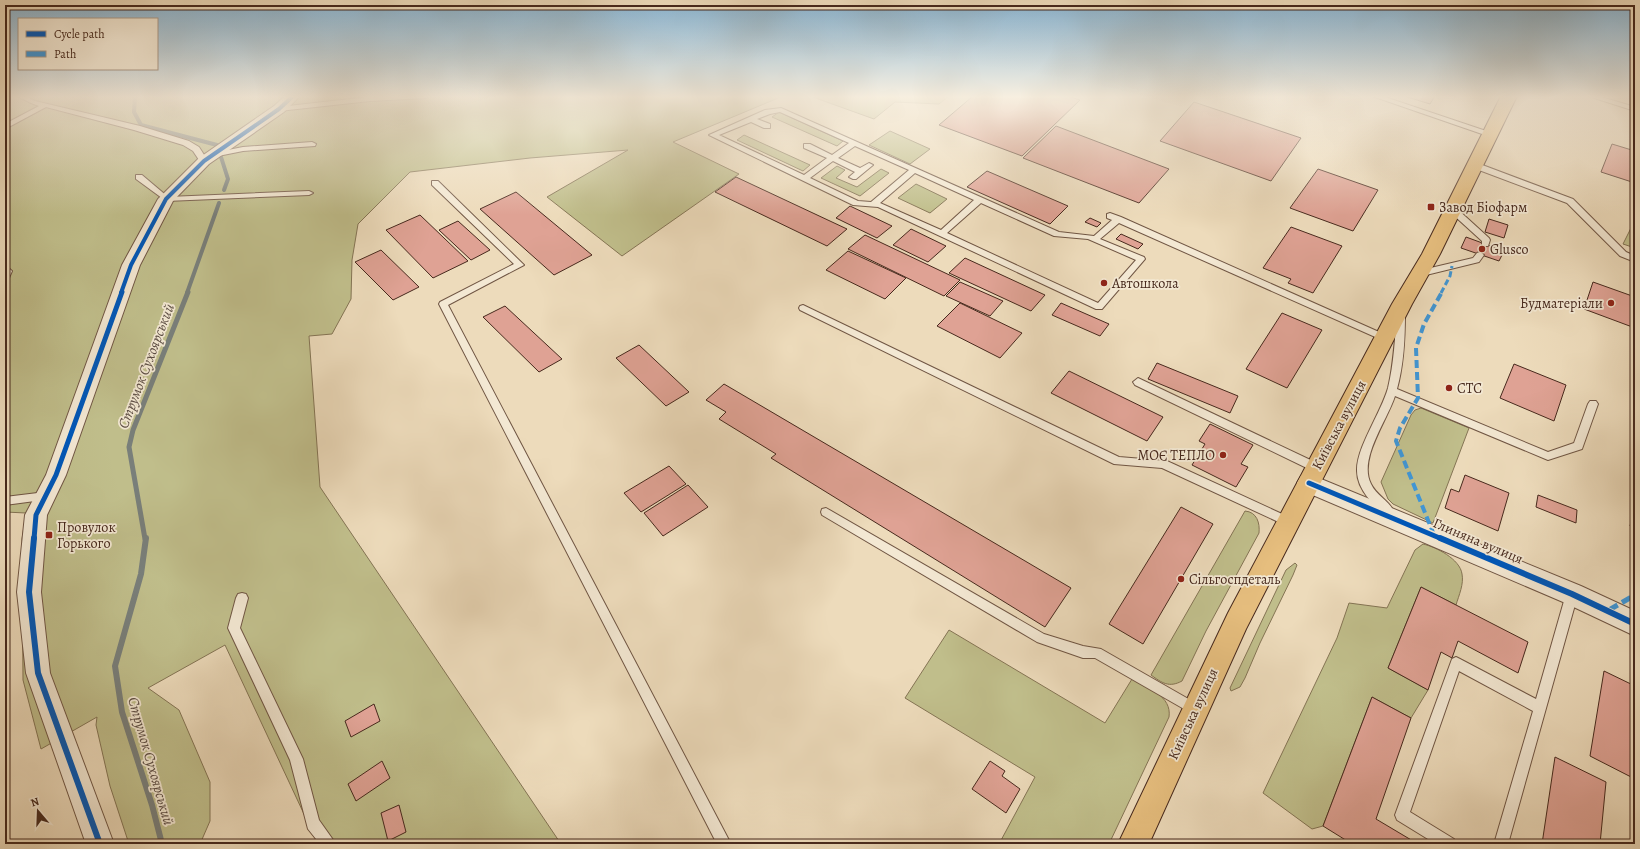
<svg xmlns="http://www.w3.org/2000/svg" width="1640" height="849" viewBox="0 0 1640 849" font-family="Alegreya,serif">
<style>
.green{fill:#c0be8b;stroke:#847454}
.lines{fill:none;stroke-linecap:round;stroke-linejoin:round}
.stream-far2{stroke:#797f7a;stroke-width:4}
.stream-far1{stroke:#797f7a;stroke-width:5}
.stream{stroke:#797f7a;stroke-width:6}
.building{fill:#dfa294;stroke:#47291d}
.service-casing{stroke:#705644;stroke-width:2}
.minor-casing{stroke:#705644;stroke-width:2}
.tertiary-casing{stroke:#705644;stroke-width:2}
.primary-casing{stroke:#47291d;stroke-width:2}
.service{fill:#f3e8d3;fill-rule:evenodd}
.minor{fill:#f3e8d3;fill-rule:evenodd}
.tertiary{fill:#f3e8d3;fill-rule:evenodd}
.primary{fill:#e6be7e;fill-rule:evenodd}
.quiet-far2{stroke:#4096d5;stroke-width:3;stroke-dasharray:6 3;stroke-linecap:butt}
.quiet-far1{stroke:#4096d5;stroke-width:4;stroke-dasharray:8 4;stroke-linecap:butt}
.quiet{stroke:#4096d5;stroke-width:5;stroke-dasharray:10 5;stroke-linecap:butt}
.cycleway-far2-casing{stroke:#f3e8d3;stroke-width:6}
.cycleway-far1-casing{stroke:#f3e8d3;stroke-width:8}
.cycleway-casing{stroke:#f3e8d3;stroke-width:8}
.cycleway-far2{stroke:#0057b8;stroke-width:4}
.cycleway-far1{stroke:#0057b8;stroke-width:5}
.cycleway{stroke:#0057b8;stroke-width:6}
.poi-dot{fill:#8f2418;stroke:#f3e8d3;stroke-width:1.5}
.labels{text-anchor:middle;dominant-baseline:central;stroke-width:3.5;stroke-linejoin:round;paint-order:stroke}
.poi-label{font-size:14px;fill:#47291d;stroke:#f3e8d3;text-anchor:start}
.street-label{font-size:14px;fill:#47291d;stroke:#f3e8d3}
.water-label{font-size:15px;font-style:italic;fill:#5c4d44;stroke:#f3e8d3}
</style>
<rect width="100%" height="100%" fill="#eddbbb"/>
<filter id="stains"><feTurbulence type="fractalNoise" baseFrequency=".005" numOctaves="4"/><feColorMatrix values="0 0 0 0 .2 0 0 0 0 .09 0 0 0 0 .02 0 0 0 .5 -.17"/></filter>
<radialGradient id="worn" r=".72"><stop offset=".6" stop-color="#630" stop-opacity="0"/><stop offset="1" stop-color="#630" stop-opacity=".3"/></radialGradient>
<!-- green -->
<g class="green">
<path d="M5,96H783L673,142L739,174L622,256L547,197L628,150L530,158L410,172L358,224L352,260L351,299L332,334L309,336L320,487L561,844H318L225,645L148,688L179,710L210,782V821L200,844H129L110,786L96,725L97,717L41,749L23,680L22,539L26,513L5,512Z"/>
<path d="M810,96H949L939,104L895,102L874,119Z"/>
<path d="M779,112L843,141L837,146L772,117Z"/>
<path d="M890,131L930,149L910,164L869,145Z"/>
<path d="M744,135L810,165L803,171L737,140Z"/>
<path d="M837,166L845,170L836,178L857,187L881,169L889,173L860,196L821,178Z"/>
<path d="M916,184L947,199L930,213L898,198Z"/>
<path d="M1635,220V248L1623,244Z"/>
<path d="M1421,408L1469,428L1433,523L1393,504L1388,499L1381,482L1411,415L1415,410Z"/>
<path d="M1245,511C1257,512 1260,523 1259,533L1206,631L1182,681C1169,688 1162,683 1151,675Z"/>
<path d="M1423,544C1436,547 1460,559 1462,574C1464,584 1459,595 1456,605L1421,587L1388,668L1428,690L1411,718L1372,697L1323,826L1312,829L1263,793L1337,638L1349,603L1387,608L1415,550Z"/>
<path d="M1295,563L1297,565L1293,575L1260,643L1245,678L1240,687L1231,691L1230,688L1286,570Z"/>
<path d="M949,630L1105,723L1132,679C1148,688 1172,696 1169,717L1109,844H999L1035,777L905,698Z"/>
</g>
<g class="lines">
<!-- stream-far2 -->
<g class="stream-far2">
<path d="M135,96L134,112L141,125L217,145"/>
<path d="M221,157L228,179L224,190"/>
<path d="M187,293L219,203"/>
</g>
<!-- stream-far1 -->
<path class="stream-far1" d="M145,539L129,447L133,430L188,292"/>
<!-- stream -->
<path class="stream" d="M146,538L141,574L115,666L122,712L152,805L162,844"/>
</g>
<!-- building -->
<g class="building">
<path d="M973,96H1068L1080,100L1022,156L939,125Z"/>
<path d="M1404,96H1435L1430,104Z"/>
<path d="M1194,102L1301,138L1271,181L1160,141Z"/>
<path d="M1056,126L1169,169L1139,203L1023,158Z"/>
<path d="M1612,144L1635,151V183L1601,172Z"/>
<path d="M1318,169L1378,190L1353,231L1290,208Z"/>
<path d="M987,171L1068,206L1050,224L967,187Z"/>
<path d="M736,177L847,229L827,246L715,192Z"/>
<path d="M516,192L592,255L554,275L480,209Z"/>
<path d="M850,206L892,226L877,238L836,218Z"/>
<path d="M420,215L468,261L433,278L386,230Z"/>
<path d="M1090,218L1101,223L1097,227L1085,222Z"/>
<path d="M1489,219L1508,225L1504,238L1485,232Z"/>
<path d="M458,221L490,250L471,260L439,230Z"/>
<path d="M1291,227L1342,246L1313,293L1288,283L1291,279L1263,268Z"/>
<path d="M911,229L946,246L928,262L893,245Z"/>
<path d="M1121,234L1143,244L1138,249L1116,239Z"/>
<path d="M865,235L960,280L944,296L848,249Z"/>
<path d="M1466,237L1504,251L1499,261L1461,248Z"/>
<path d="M381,250L419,287L393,300L355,262Z"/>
<path d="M848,251L906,278L885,299L826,270Z"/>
<path d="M965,258L1045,295L1031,311L949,273Z"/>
<path d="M960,282L1003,301L990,316L946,296Z"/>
<path d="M1593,282L1635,297V328L1584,309Z"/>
<path d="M960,303L1022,333L1000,358L937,326Z"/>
<path d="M1061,303L1109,324L1100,336L1052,315Z"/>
<path d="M505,306L562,359L539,372L483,317Z"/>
<path d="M1282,313L1322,330L1287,388L1246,369Z"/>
<path d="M639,345L689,392L666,406L616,358Z"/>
<path d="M1157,363L1238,396L1230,413L1148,379Z"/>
<path d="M1514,364L1566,385L1554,421L1500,398Z"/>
<path d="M1069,371L1163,417L1147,441L1051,393Z"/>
<path d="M724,384L1071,588L1045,627L771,458L776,454L719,419L726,412L706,400Z"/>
<path d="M1210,424L1253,445L1241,464L1248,467L1236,487L1192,465L1205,444L1199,441Z"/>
<path d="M669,466L686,484L641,512L624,493Z"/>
<path d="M1465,475L1509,493L1498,531L1445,508L1451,489L1459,492Z"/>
<path d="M688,485L708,507L663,536L644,513Z"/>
<path d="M1538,495L1577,510L1576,523L1536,507Z"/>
<path d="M1181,507L1213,524L1143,644L1109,624Z"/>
<path d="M1635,507V528L1630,526Z"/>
<path d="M1421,587L1528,642L1518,673L1458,641L1452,658L1441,652L1428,690L1388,668Z"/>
<path d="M1604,671L1635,686V779L1590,756Z"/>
<path d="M1372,697L1411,718L1376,819L1418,844H1352L1323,826Z"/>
<path d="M374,704L380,721L351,737L345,721Z"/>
<path d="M1555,757L1606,782L1600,844H1542Z"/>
<path d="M382,761L390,778L356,801L348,784Z"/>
<path d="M990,761L1005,771L1002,776L1020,789L1006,813L972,789Z"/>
<path d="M399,805L406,832L388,841L381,813Z"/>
</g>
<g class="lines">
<defs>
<g id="service">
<path d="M17,96H26L35,101L140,126L189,141L199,147L208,161L204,163H201L193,151L183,145L134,130L46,107L5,129V124L39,106L31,103Z"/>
<path d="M377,96H429L426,98L370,101L279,111L275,109L279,107Z"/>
<path d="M1372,96H1382L1492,133L1485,135Z"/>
<path d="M1588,96H1598L1635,107V111Z"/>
<path d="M781,108L1059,232L1094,236L1112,220L1107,218V214L1110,213L1121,217L1388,336L1390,338L1388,340H1382L1119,223L1100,239L1144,257L1145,259L1102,309H1096L878,207L853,205L709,135L765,110ZM780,112L849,143L832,155L810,144H804V148L827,158L804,175L719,135L751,122L764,128H770V124L757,119L770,114ZM855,146L909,170L871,202L858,201L810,178L833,161L855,172L849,177L853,179H856L873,165L869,163L860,168L838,158ZM915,173L974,200L941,230L880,203ZM981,203L1054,236L1088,239L1136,260L1098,303L947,233Z"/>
<path d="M312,142L316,144L315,146L243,151L213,157L209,155L213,153L243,147Z"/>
<path d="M1471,163H1477L1573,199L1626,252L1635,256V262L1620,256L1567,203L1471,167Z"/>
<path d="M136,175H142L168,197L309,191L313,193L309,195L166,201L136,179Z"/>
<path d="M432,181H438L524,265L448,305L731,844H717L439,304L440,302L514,264L432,185Z"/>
<path d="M1449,207H1455L1489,238L1490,240L1488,246H1482V241L1449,211Z"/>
<path d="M1480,252L1484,255L1479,262L1422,276L1418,273L1422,270L1473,258L1477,253Z"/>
<path d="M5,265L12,271L8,280L5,281Z"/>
<path d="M803,305L1119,457L1167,461L1293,519L1294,522L1293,525L1289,527L1285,525L1162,468L1114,464L800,310L799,308L800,306Z"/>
<path d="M1401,309L1405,312C1405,338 1404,364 1397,389L1548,452L1574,443L1588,404L1590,401H1596L1598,404L1582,449L1548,460L1395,396C1387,421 1358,459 1371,484C1376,495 1389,501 1393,510L1392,513L1388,514C1380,512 1374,505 1369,499C1363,492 1357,481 1357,471C1356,448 1381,413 1388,388C1394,363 1395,338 1397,312Z"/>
<path d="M1138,378L1321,465L1322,468L1321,471H1313L1135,385L1133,382Z"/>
<path d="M46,492L50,493L51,496L50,499L5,505V497Z"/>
<path d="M826,508L1044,634L1083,646L1101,649L1199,705L1201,709L1199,713L1195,715L1191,713L1095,658H1083L1037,642L822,515L821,512L822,509Z"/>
<path d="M1572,589L1576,590L1578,594L1508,844H1494L1533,711L1459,671L1410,812L1454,839L1456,844H1436L1397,820L1395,815L1452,659L1456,657L1460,659L1536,699L1566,594L1568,590Z"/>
<path d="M242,593L246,594L248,598L240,628L303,759L319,820L336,844H320L308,829L290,760L228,628L236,598L238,594Z"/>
</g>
<path id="minor" d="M285,96H300L284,112L209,164L173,201L140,265L66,475L47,515L41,592L50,673L114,844H86L26,673L17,592L25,515L46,475L122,265L158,199L199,158L274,106Z"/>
<path id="tertiary" d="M1309,474L1581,586L1635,611V636L1563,602L1301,490L1297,483L1301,476Z"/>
<path id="primary" d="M1501,96H1517L1440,254L1412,304L1246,629L1149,844H1118L1228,613L1392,304L1422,254Z"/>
</defs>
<!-- service casing -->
<use href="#service" class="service-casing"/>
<!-- minor casing -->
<use href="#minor" class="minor-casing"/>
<!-- tertiary casing -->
<use href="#tertiary" class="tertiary-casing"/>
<!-- primary casing -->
<use href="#primary" class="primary-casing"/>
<!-- service -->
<use href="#service" class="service"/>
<!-- minor -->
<use href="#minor" class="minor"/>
<!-- tertiary -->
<use href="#tertiary" class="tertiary"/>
<!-- primary -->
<use href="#primary" class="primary"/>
<!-- quiet-far2 -->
<path class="quiet-far2" d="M1441,293L1450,276L1452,266"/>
<!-- quiet-far1 -->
<path class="quiet-far1" d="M1434,535L1396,441L1400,428L1418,398L1416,348L1424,324L1442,292"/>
<!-- quiet -->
<path class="quiet" d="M1609,610L1635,595"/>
<defs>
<path id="cycleway-far2" d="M121,293L131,265L166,199L204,161L279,109L293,96"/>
<g id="cycleway-far1">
<path d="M1309,483L1442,539"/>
<path d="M34,539L36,515L56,475L122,292"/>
</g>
<g id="cycleway">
<path d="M34,538L29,592L38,673L100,844"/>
<path d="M1440,538L1572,594L1635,624"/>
</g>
</defs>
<!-- cycleway-far2 casing -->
<use href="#cycleway-far2" class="cycleway-far2-casing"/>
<!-- cycleway-far1 casing -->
<use href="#cycleway-far1" class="cycleway-far1-casing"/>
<!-- cycleway casing -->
<use href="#cycleway" class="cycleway-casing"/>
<!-- cycleway-far2 -->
<use href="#cycleway-far2" class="cycleway-far2"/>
<!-- cycleway-far1 -->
<use href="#cycleway-far1" class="cycleway-far1"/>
<!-- cycleway -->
<use href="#cycleway" class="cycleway"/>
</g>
<!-- sky -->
<linearGradient id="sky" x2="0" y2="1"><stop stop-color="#89b6d5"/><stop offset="0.45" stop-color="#f7efe0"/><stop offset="1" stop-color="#f7efe0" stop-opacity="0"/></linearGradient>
<rect width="1640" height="215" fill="url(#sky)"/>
<!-- markers -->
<g class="poi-dot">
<rect x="1427" y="203" width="8" height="8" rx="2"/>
<circle cx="1482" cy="249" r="4"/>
<circle cx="1104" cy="283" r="4"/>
<circle cx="1611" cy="303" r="4"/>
<circle cx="1449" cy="388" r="4"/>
<circle cx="1223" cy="455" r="4"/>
<rect x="45" y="531" width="8" height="8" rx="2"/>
<circle cx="1181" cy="579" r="4"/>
</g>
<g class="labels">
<!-- poi labels -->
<g class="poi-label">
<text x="1439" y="207">Завод Біофарм</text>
<text x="1490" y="249">Glusco</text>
<text x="1112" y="283">Автошкола</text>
<text x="1603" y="303" text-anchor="end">Будматеріали</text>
<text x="1457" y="388">СТС</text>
<text x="1215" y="455" text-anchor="end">МОЄ ТЕПЛО</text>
<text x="57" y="527">Провулок<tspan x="57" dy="16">Горького</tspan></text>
<text x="1189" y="579">Сільгоспдеталь</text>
</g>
<!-- street labels -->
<g class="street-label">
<text transform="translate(1339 425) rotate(-62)">Київська вулиця</text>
<text transform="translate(1478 541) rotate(23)">Глиняна вулиця</text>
<text transform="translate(1193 714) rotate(-65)">Київська вулиця</text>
</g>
<!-- water labels -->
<g class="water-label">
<text transform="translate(146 366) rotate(-69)">Струмок Сухоярський</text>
<text transform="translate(151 761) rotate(74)">Струмок Сухоярський</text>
</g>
</g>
<!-- margin -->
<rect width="1640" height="849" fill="none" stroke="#eddbbb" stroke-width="20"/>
<rect x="6" y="6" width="1628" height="837" fill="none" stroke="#47291d" stroke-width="2"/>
<rect x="10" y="10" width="1620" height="829" fill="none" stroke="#47291d"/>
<!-- legend -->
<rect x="18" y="18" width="140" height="52" fill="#f3e8d3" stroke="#ae9c8a"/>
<rect x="26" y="31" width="20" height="6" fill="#0057b8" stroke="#ae9c8a"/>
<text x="54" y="38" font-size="12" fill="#47291d">Cycle path</text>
<rect x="26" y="51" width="20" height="6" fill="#4096d5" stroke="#ae9c8a"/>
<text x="54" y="58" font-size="12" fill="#47291d">Path</text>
<!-- north arrow -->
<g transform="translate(38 811) rotate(341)" stroke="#f3e8d3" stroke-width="3" paint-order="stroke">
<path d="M0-3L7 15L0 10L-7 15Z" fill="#47291d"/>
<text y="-6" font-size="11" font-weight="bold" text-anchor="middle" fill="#47291d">N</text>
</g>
<rect width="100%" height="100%" filter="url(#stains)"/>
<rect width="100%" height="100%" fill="url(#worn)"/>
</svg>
